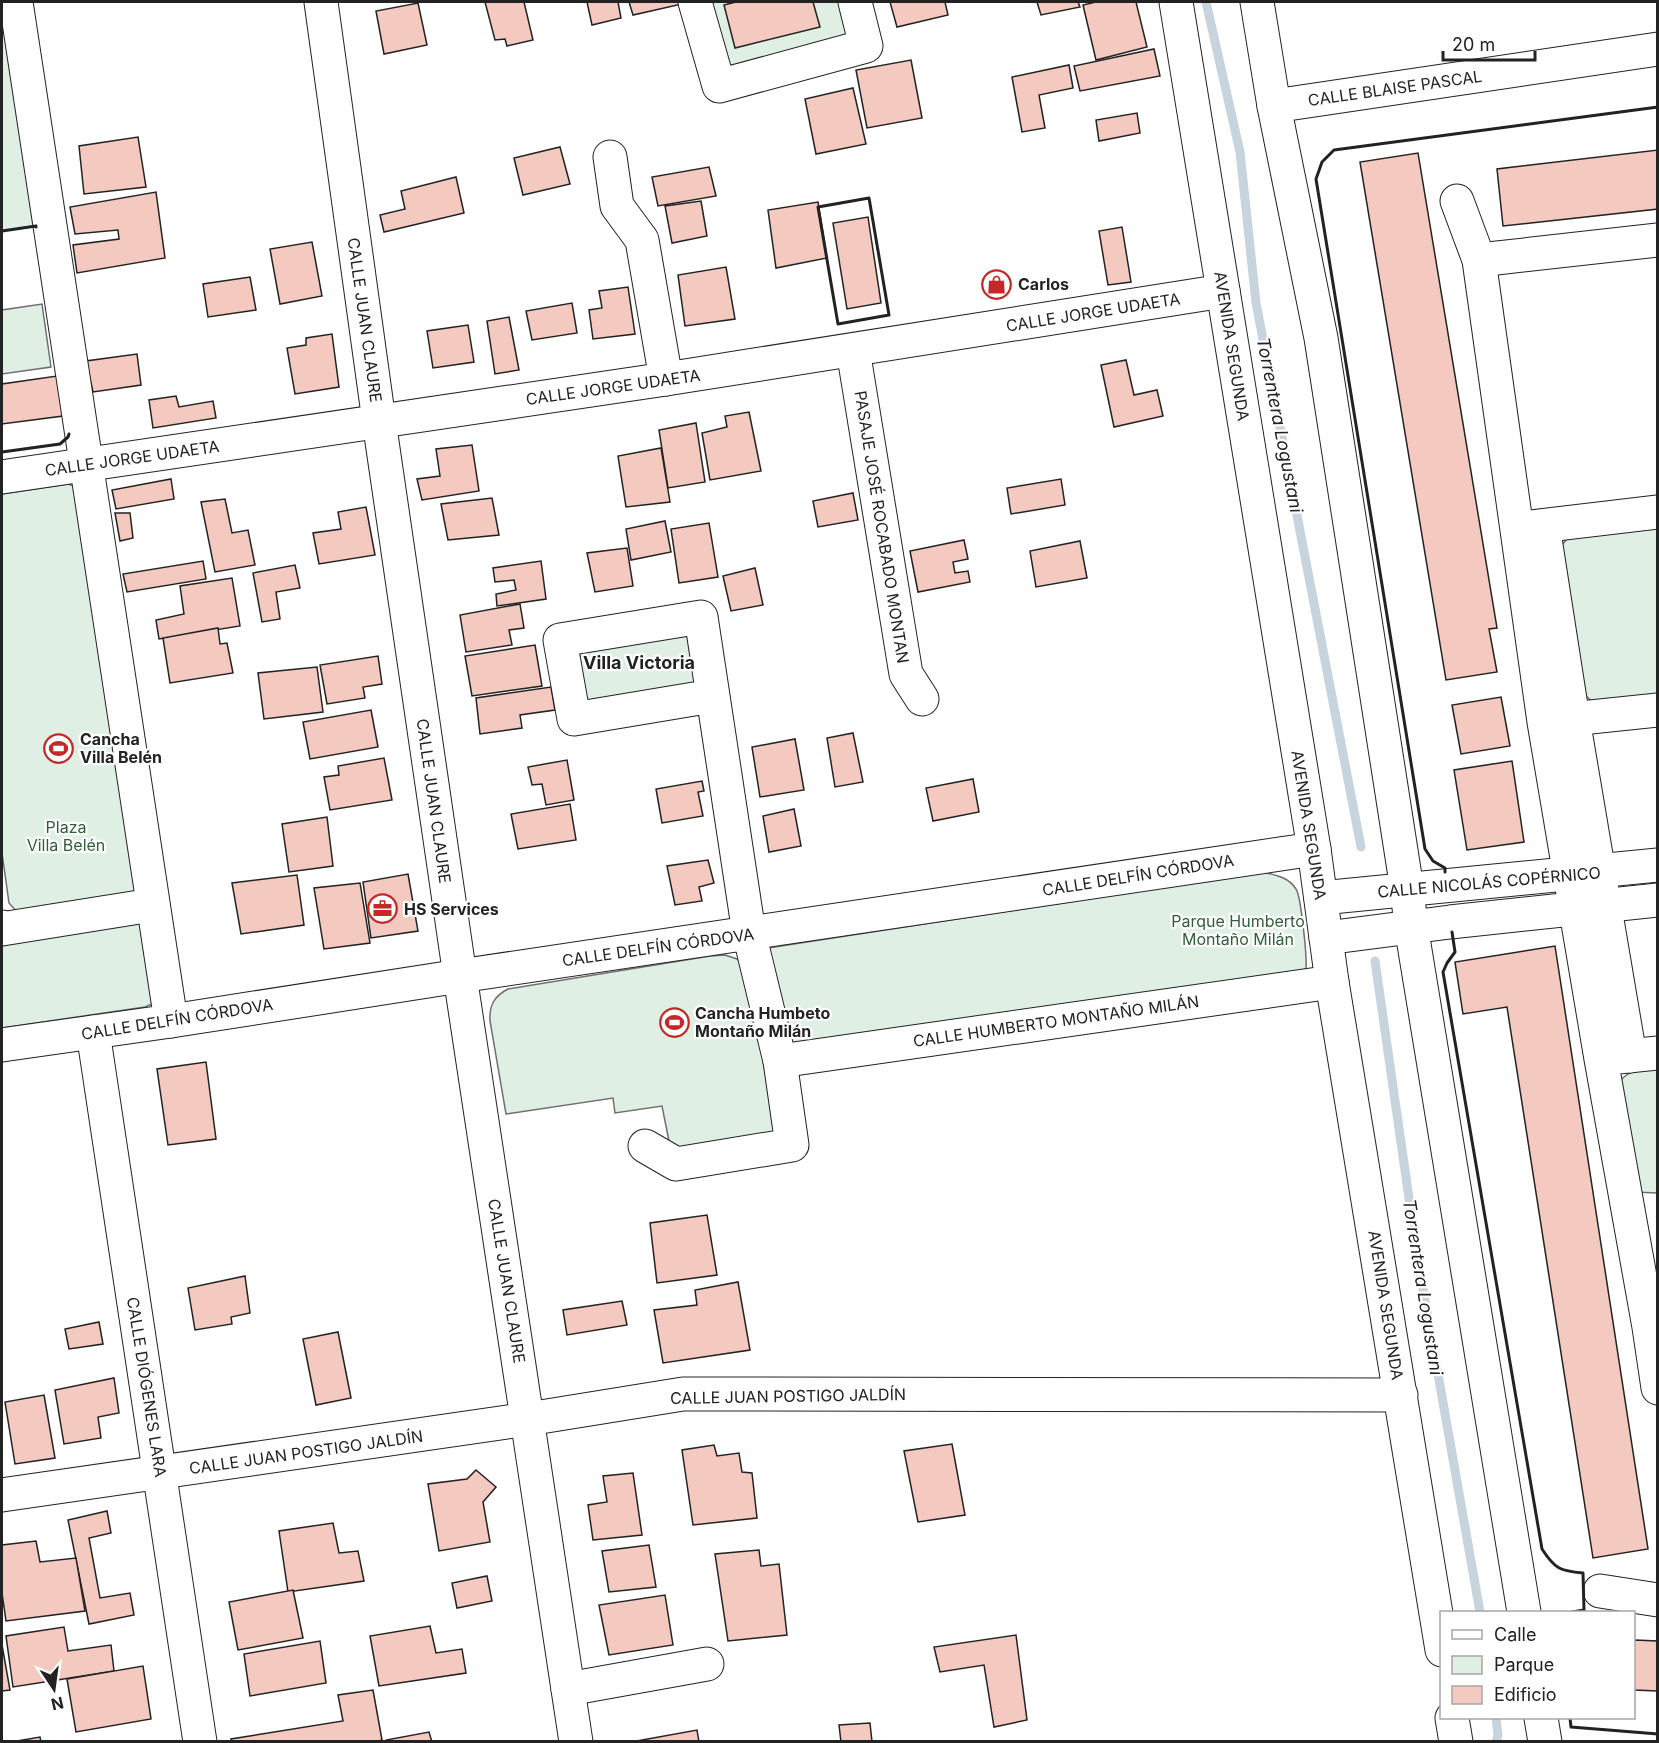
<svg xmlns="http://www.w3.org/2000/svg" width="1659" height="1743" viewBox="0 0 1659 1743" font-family="Inter,sans-serif">
<style>
.green{fill:#e0efe3;stroke:#6f6f6f;stroke-width:1.5}
.lines{fill:none;stroke-linecap:round;stroke-linejoin:round}
.stream{stroke:#c7d3dd;stroke-width:9}
.building{fill:#f3c9c0;stroke:#222;stroke-width:1.5}
.minor-casing{stroke:#222;stroke-width:35}
.minor{stroke:#fff;stroke-width:33}
.wall{stroke:#222;stroke-width:3}
.labels{text-anchor:middle;dominant-baseline:central;stroke-width:4.5;stroke-linejoin:round;paint-order:stroke}
.street-label{font-size:16px;fill:#222;stroke:#fff}
.poi-label{font-size:16px;font-weight:bold;fill:#222;stroke:#fff;text-anchor:start}
.park-label{font-size:16px;fill:#2f5e38;stroke:#fff}
.water-label{font-size:18px;font-style:italic;fill:#222;stroke:#fff}
.neighbourhood-label{font-size:18px;font-weight:bold;fill:#222;stroke:#fff}
</style>
<rect width="100%" height="100%" fill="#fff"/>
<!-- green -->
<g class="green">
<path d="M2,2L43,225L2,231Z"/>
<path d="M707,2H847L851,35L733,67L725,62Z"/>
<path d="M42,304L51,367L2,374V310Z"/>
<path d="M68,484L74,486L136,890L132,895L17,912L9,903L2,853V494Z"/>
<path d="M1657,524V698L1593,702L1586,696L1561,546L1567,539Z"/>
<path d="M686,628L697,681L692,686L602,703L585,700L579,649Z"/>
<path d="M1263,872C1275,875 1289,877 1296,889C1301,896 1307,957 1306,968L1294,977L788,1044L768,948Z"/>
<path d="M140,923L152,1004L145,1007L2,1028V942Z"/>
<path d="M725,955L737,959L748,970L775,1131L768,1136L685,1153L669,1141L662,1106L615,1113L613,1098L506,1114L490,1021C489,1006 494,996 508,989L710,956Z"/>
<path d="M1657,1068V1193L1633,1192L1616,1086C1628,1069 1638,1070 1657,1068Z"/>
</g>
<g class="lines">
<!-- stream -->
<g class="stream">
<path d="M1206,2L1240,152L1256,303L1361,847"/>
<path d="M1375,961L1418,1261L1480,1612"/>
<path d="M1496,1718L1498,1735L1496,1742"/>
</g>
</g>
<!-- building -->
<g class="building">
<path d="M485,2H524L533,40L507,46L505,39L495,40Z"/>
<path d="M587,2H618L621,18L592,25Z"/>
<path d="M629,2H682V4L633,15Z"/>
<path d="M736,2H813L820,27L735,48L724,5Z"/>
<path d="M890,2H945L948,15L897,27Z"/>
<path d="M1037,2H1078L1080,7L1041,15Z"/>
<path d="M1096,2H1136L1147,47L1096,60L1083,5Z"/>
<path d="M418,3L427,45L384,54L376,11Z"/>
<path d="M1154,49L1160,76L1080,91L1074,66Z"/>
<path d="M911,60L922,118L867,128L856,70Z"/>
<path d="M1069,65L1073,88L1039,95L1045,128L1022,132L1012,77Z"/>
<path d="M853,88L866,144L816,154L805,99Z"/>
<path d="M1137,113L1140,133L1099,141L1096,120Z"/>
<path d="M138,137L146,187L84,194L79,146Z"/>
<path d="M560,147L570,184L523,195L514,158Z"/>
<path d="M1658,150V209L1503,226L1497,169Z"/>
<path d="M1418,153L1497,628L1489,629L1497,672L1446,680L1360,162Z"/>
<path d="M709,167L716,196L658,206L652,177Z"/>
<path d="M456,177L464,213L384,232L380,215L405,209L401,191Z"/>
<path d="M156,192L165,258L77,273L73,245L119,239L118,230L75,234L70,207Z"/>
<path d="M701,201L707,236L672,243L665,206Z"/>
<path d="M818,202L827,258L776,268L768,210Z"/>
<path d="M868,217L881,303L847,309L833,223Z"/>
<path d="M1122,227L1131,282L1108,285L1099,231Z"/>
<path d="M312,242L322,296L280,304L270,249Z"/>
<path d="M726,267L735,319L685,326L678,275Z"/>
<path d="M250,277L256,310L208,317L203,284Z"/>
<path d="M628,287L635,334L593,339L589,310L602,308L599,291Z"/>
<path d="M572,303L577,333L532,340L526,311Z"/>
<path d="M509,317L519,370L495,374L487,321Z"/>
<path d="M468,325L474,362L433,368L427,331Z"/>
<path d="M332,334L339,387L295,394L287,348L306,345V338Z"/>
<path d="M137,354L141,385L93,392L86,361Z"/>
<path d="M1126,360L1134,395L1157,390L1163,416L1114,427L1101,365Z"/>
<path d="M57,376L63,416L2,424V384Z"/>
<path d="M176,396L179,407L213,401L216,418L153,428L149,400Z"/>
<path d="M749,412L761,471L710,480L702,433L727,427L725,416Z"/>
<path d="M696,423L705,482L668,488L659,430Z"/>
<path d="M472,445L479,491L422,500L417,479L440,476L436,449Z"/>
<path d="M661,448L670,502L626,507L618,456Z"/>
<path d="M171,479L174,499L116,509L112,490Z"/>
<path d="M1061,479L1065,505L1011,514L1007,488Z"/>
<path d="M853,493L858,520L818,527L813,501Z"/>
<path d="M492,498L499,535L448,540L441,504Z"/>
<path d="M225,499L232,533L248,530L255,565L215,572L201,502Z"/>
<path d="M366,507L375,555L319,564L313,533L341,529L338,512Z"/>
<path d="M115,513H130L133,538L120,541Z"/>
<path d="M665,521L671,552L631,560L626,529Z"/>
<path d="M709,523L718,577L679,583L671,529Z"/>
<path d="M964,540L968,559L953,562L955,573L968,571L970,582L918,592L910,551Z"/>
<path d="M1080,541L1087,578L1036,587L1030,551Z"/>
<path d="M627,548L633,586L595,592L587,553Z"/>
<path d="M203,561L206,579L127,592L123,574Z"/>
<path d="M541,561L546,599L497,606L496,594L516,590L514,580L495,582L493,568Z"/>
<path d="M295,565L300,588L276,592L280,619L262,622L253,573Z"/>
<path d="M755,568L763,605L731,611L723,576Z"/>
<path d="M232,578L240,626L159,639L156,620L184,614L180,586Z"/>
<path d="M520,604L524,628L509,630L512,645L466,652L460,615Z"/>
<path d="M218,628L220,644L227,643L233,673L170,683L163,638Z"/>
<path d="M535,645L542,686L472,696L465,656Z"/>
<path d="M378,656L382,684L363,687L365,698L327,704L320,665Z"/>
<path d="M317,667L323,712L264,719L258,673Z"/>
<path d="M551,687L555,710L520,715L522,728L480,734L476,698Z"/>
<path d="M1501,697L1510,746L1461,754L1452,705Z"/>
<path d="M371,710L378,747L310,759L303,722Z"/>
<path d="M853,733L863,782L835,787L827,738Z"/>
<path d="M795,739L804,790L760,797L752,747Z"/>
<path d="M384,758L392,800L330,810L324,777L339,775L338,766Z"/>
<path d="M567,760L574,800L546,805L542,784L532,785L528,767Z"/>
<path d="M1512,761L1524,842L1467,850L1454,770Z"/>
<path d="M973,779L979,812L933,821L926,788Z"/>
<path d="M702,781L704,791L698,792L703,816L662,823L656,789Z"/>
<path d="M570,804L576,840L518,849L511,814Z"/>
<path d="M794,809L801,846L769,852L763,816Z"/>
<path d="M327,817L333,866L289,872L282,824Z"/>
<path d="M708,860L714,883L699,887L702,901L675,905L667,866Z"/>
<path d="M408,874L418,931L371,938L363,882Z"/>
<path d="M297,875L304,925L241,934L232,883Z"/>
<path d="M360,883L370,943L324,949L314,888Z"/>
<path d="M1555,946L1648,1549L1593,1558L1507,1007L1463,1014L1455,962Z"/>
<path d="M206,1062L216,1139L168,1145L157,1069Z"/>
<path d="M707,1215L717,1275L657,1283L650,1223Z"/>
<path d="M245,1276L250,1313L231,1317L232,1324L195,1330L188,1288Z"/>
<path d="M738,1282L750,1350L663,1363L654,1310L697,1305L695,1290Z"/>
<path d="M622,1301L627,1325L567,1335L563,1310Z"/>
<path d="M99,1322L103,1344L69,1349L65,1329Z"/>
<path d="M338,1332L351,1398L316,1405L303,1339Z"/>
<path d="M114,1378L119,1413L98,1417L101,1438L64,1444L55,1390Z"/>
<path d="M44,1395L55,1458L15,1464L5,1402Z"/>
<path d="M952,1444L965,1515L918,1522L904,1451Z"/>
<path d="M714,1445L717,1456L739,1453L742,1472L752,1473L757,1518L693,1525L682,1450Z"/>
<path d="M476,1470L496,1487L483,1502L490,1542L439,1551L428,1484L467,1479Z"/>
<path d="M633,1473L642,1535L593,1540L588,1505L607,1502L603,1476Z"/>
<path d="M107,1511L111,1533L89,1538L100,1598L130,1593L134,1615L89,1624L68,1520Z"/>
<path d="M333,1523L339,1553L358,1551L364,1581L288,1592L279,1531Z"/>
<path d="M36,1541L40,1562L76,1558L85,1611L6,1621L2,1593V1545Z"/>
<path d="M649,1545L656,1587L609,1592L602,1551Z"/>
<path d="M759,1550L761,1566L779,1564L787,1635L728,1641L715,1554Z"/>
<path d="M487,1576L492,1601L457,1608L452,1583Z"/>
<path d="M293,1590L303,1638L238,1650L229,1602Z"/>
<path d="M665,1595L673,1645L609,1655L599,1605Z"/>
<path d="M430,1626L436,1653L462,1649L466,1673L379,1686L370,1636Z"/>
<path d="M64,1627L68,1651L111,1645L114,1671L13,1687L6,1636Z"/>
<path d="M1016,1635L1027,1720L994,1727L984,1665L940,1672L934,1647Z"/>
<path d="M1634,1640L1658,1641V1691L1634,1690Z"/>
<path d="M320,1641L326,1683L250,1696L244,1654Z"/>
<path d="M2,1645L10,1690L2,1691Z"/>
<path d="M143,1666L151,1719L76,1732L67,1679Z"/>
<path d="M373,1690L382,1740L374,1742H231V1739L343,1721L338,1695Z"/>
<path d="M870,1723L872,1742H841L839,1725Z"/>
<path d="M697,1730L699,1742H631Z"/>
<path d="M429,1732L432,1742H386V1740Z"/>
<path d="M40,1737L41,1742L17,1741Z"/>
</g>
<g class="lines">
<defs>
<g id="minor">
<path d="M16,2L171,1021"/>
<path d="M321,2L379,421L460,976L576,1742"/>
<path d="M695,2L719,86L866,46L855,2"/>
<path d="M1176,2L1314,849L1332,982L1442,1650"/>
<path d="M1257,2L1274,106L1321,338L1407,889L1411,926L1524,1612"/>
<path d="M1274,106L1658,49"/>
<path d="M610,157L617,206L642,240L666,379"/>
<path d="M1457,201L1479,260L1544,722L1601,1059L1649,1327L1658,1388"/>
<path d="M1479,260L1658,240"/>
<path d="M853,350L906,674L922,699"/>
<path d="M2,477L666,379L1223,291"/>
<path d="M1543,526L1573,719L1630,1056"/>
<path d="M1522,528L1658,512"/>
<path d="M1552,721L1658,710"/>
<path d="M1321,898L1658,865"/>
<path d="M2,927V929L152,905"/>
<path d="M1326,938L1450,922L1658,900"/>
<path d="M93,1032L200,1742"/>
<path d="M2,1045L171,1021L460,976L1314,849"/>
<path d="M1608,1058L1658,1053"/>
<path d="M780,1061L1332,982"/>
<path d="M645,1146L676,1164L792,1145L780,1061L749,933L701,617L560,640L574,719L712,696"/>
<path d="M2,1495L528,1419L683,1394L1401,1395"/>
<path d="M1600,1591L1658,1600"/>
<path d="M568,1689L707,1664"/>
<path d="M1452,1718L1456,1742"/>
<path d="M1541,1718L1545,1742"/>
</g>
</defs>
<!-- minor casing -->
<use href="#minor" class="minor-casing"/>
<!-- minor -->
<use href="#minor" class="minor"/>
<!-- wall -->
<g class="wall">
<path d="M869,198L889,315L838,324L818,207Z"/>
<path d="M2,231L36,226V227"/>
<path d="M2,452L60,444L68,437L69,434"/>
<path d="M1445,872V868L1433,861L1425,849L1316,179L1322,162L1334,150L1658,107"/>
<path d="M1452,932L1455,952L1447,963L1443,972L1542,1549C1555,1569 1560,1571 1583,1573L1584,1610L1572,1612"/>
<path d="M1570,1718L1571,1727L1658,1734"/>
</g>
</g>
<!-- icons -->
<defs>
<symbol id="shop-ring" viewBox="-11 -11 22 22"><circle r="9.5" fill="#fff" stroke="#c62828" stroke-width="1.5"/><path d="M-5-2.5h2.3a2.7 3.5 0 0 1 5.4 0H5L5.5 6h-11ZM-1.5-2.5h3a1.5 2.3 0 0 0-3 0Z" fill="#c62828"/></symbol>
<symbol id="stadium-ring" viewBox="-11 -11 22 22"><circle r="9.5" fill="#fff" stroke="#c62828" stroke-width="1.5"/><path d="M0-5a6.5 5 0 1 0 0 10a6.5 5 0 1 0 0-10ZM-3.5-1.8h7v3.6h-7Z" fill="#c62828"/></symbol>
<symbol id="office-ring" viewBox="-11 -11 22 22"><circle r="9.5" fill="#fff" stroke="#c62828" stroke-width="1.5"/><path d="M-6-3h4V-5.5h4V-3h4V5H-6ZM-1-4.5V-3h2v-1.5ZM-6 0V1H6V0Z" fill="#c62828"/></symbol>
</defs>
<g fill-rule="evenodd">
<use href="#shop-ring" x="980" y="268" width="33" height="33"/>
<use href="#stadium-ring" x="42" y="732" width="33" height="33"/>
<use href="#office-ring" x="366" y="892" width="33" height="33"/>
<use href="#stadium-ring" x="658" y="1006" width="33" height="33"/>
</g>
<g class="labels">
<!-- street labels -->
<g class="street-label">
<text transform="translate(1395 88) rotate(-8)">CALLE BLAISE PASCAL</text>
<text transform="translate(1093 312) rotate(-9)">CALLE JORGE UDAETA</text>
<text transform="translate(365 320) rotate(82)">CALLE JUAN CLAURE</text>
<text transform="translate(1232 346) rotate(81)">AVENIDA SEGUNDA</text>
<text transform="translate(613 387) rotate(-8)">CALLE JORGE UDAETA</text>
<text transform="translate(132 458) rotate(-8)">CALLE JORGE UDAETA</text>
<text transform="translate(882 527) rotate(81)">PASAJE JOSÉ ROCABADO MONTAN</text>
<text transform="translate(434 801) rotate(82)">CALLE JUAN CLAURE</text>
<text transform="translate(1309 825) rotate(81)">AVENIDA SEGUNDA</text>
<text transform="translate(1138 875) rotate(-9)">CALLE DELFÍN CÓRDOVA</text>
<text transform="translate(1489 882) rotate(-5)">CALLE NICOLÁS COPÉRNICO</text>
<text transform="translate(658 947) rotate(-8)">CALLE DELFÍN CÓRDOVA</text>
<text transform="translate(177 1019) rotate(-9)">CALLE DELFÍN CÓRDOVA</text>
<text transform="translate(1056 1021) rotate(-8)">CALLE HUMBERTO MONTAÑO MILÁN</text>
<text transform="translate(507 1281) rotate(81)">CALLE JUAN CLAURE</text>
<text transform="translate(1386 1305) rotate(81)">AVENIDA SEGUNDA</text>
<text transform="translate(147 1387) rotate(81)">CALLE DIÓGENES LARA</text>
<text transform="translate(788 1396) rotate(-1)">CALLE JUAN POSTIGO JALDÍN</text>
<text transform="translate(306 1452) rotate(-8)">CALLE JUAN POSTIGO JALDÍN</text>
</g>
<!-- poi labels -->
<g class="poi-label">
<text x="1018" y="284">Carlos</text>
<text x="80" y="739">Cancha<tspan x="80" dy="18">Villa Belén</tspan></text>
<text x="404" y="909">HS Services</text>
<text x="695" y="1013">Cancha Humbeto<tspan x="695" dy="18">Montaño Milán</tspan></text>
</g>
<!-- park labels -->
<g class="park-label">
<text x="66" y="827">Plaza<tspan x="66" dy="18">Villa Belén</tspan></text>
<text x="1238" y="921">Parque Humberto<tspan x="1238" dy="18">Montaño Milán</tspan></text>
</g>
<!-- water labels -->
<g class="water-label">
<text transform="translate(1280 425) rotate(79)">Torrentera Logustani</text>
<text transform="translate(1423 1287) rotate(81)">Torrentera Logustani</text>
</g>
<!-- neighbourhood labels -->
<g class="neighbourhood-label">
<text x="639" y="662">Villa Victoria</text>
</g>
</g>
<!-- border -->
<rect width="1659" height="1743" fill="none" stroke="#222222" stroke-width="6"/>
<!-- legend -->
<rect x="1440" y="1611" width="195" height="108" fill="#ffffff" stroke="#a7a7a7" stroke-width="1.5"/>
<rect x="1452" y="1630" width="30" height="9" fill="#ffffff" stroke="#a7a7a7" stroke-width="1.5"/>
<text x="1494" y="1641" font-size="18" fill="#222222">Calle</text>
<rect x="1452" y="1656" width="30" height="18" fill="#e0efe3" stroke="#a7a7a7" stroke-width="1.5"/>
<text x="1494" y="1671" font-size="18" fill="#222222">Parque</text>
<rect x="1452" y="1686" width="30" height="18" fill="#f3c9c0" stroke="#a7a7a7" stroke-width="1.5"/>
<text x="1494" y="1701" font-size="18" fill="#222222">Edificio</text>
<!-- north arrow -->
<g transform="translate(54 1689) rotate(167)" stroke="#ffffff" stroke-width="4.5" paint-order="stroke">
<path d="M0-4.5L10 22L0 15L-10 22Z" fill="#222222"/>
<text y="-9" font-size="16" font-weight="bold" text-anchor="middle" fill="#222222">N</text>
</g>
<!-- scale -->
<path d="M1443 51v9h92v-9" fill="none" stroke="#222222" stroke-width="3"/>
<text x="1452" y="51" font-size="18" fill="#222222" stroke="#ffffff" stroke-width="4.5" paint-order="stroke">20 m</text>
</svg>
